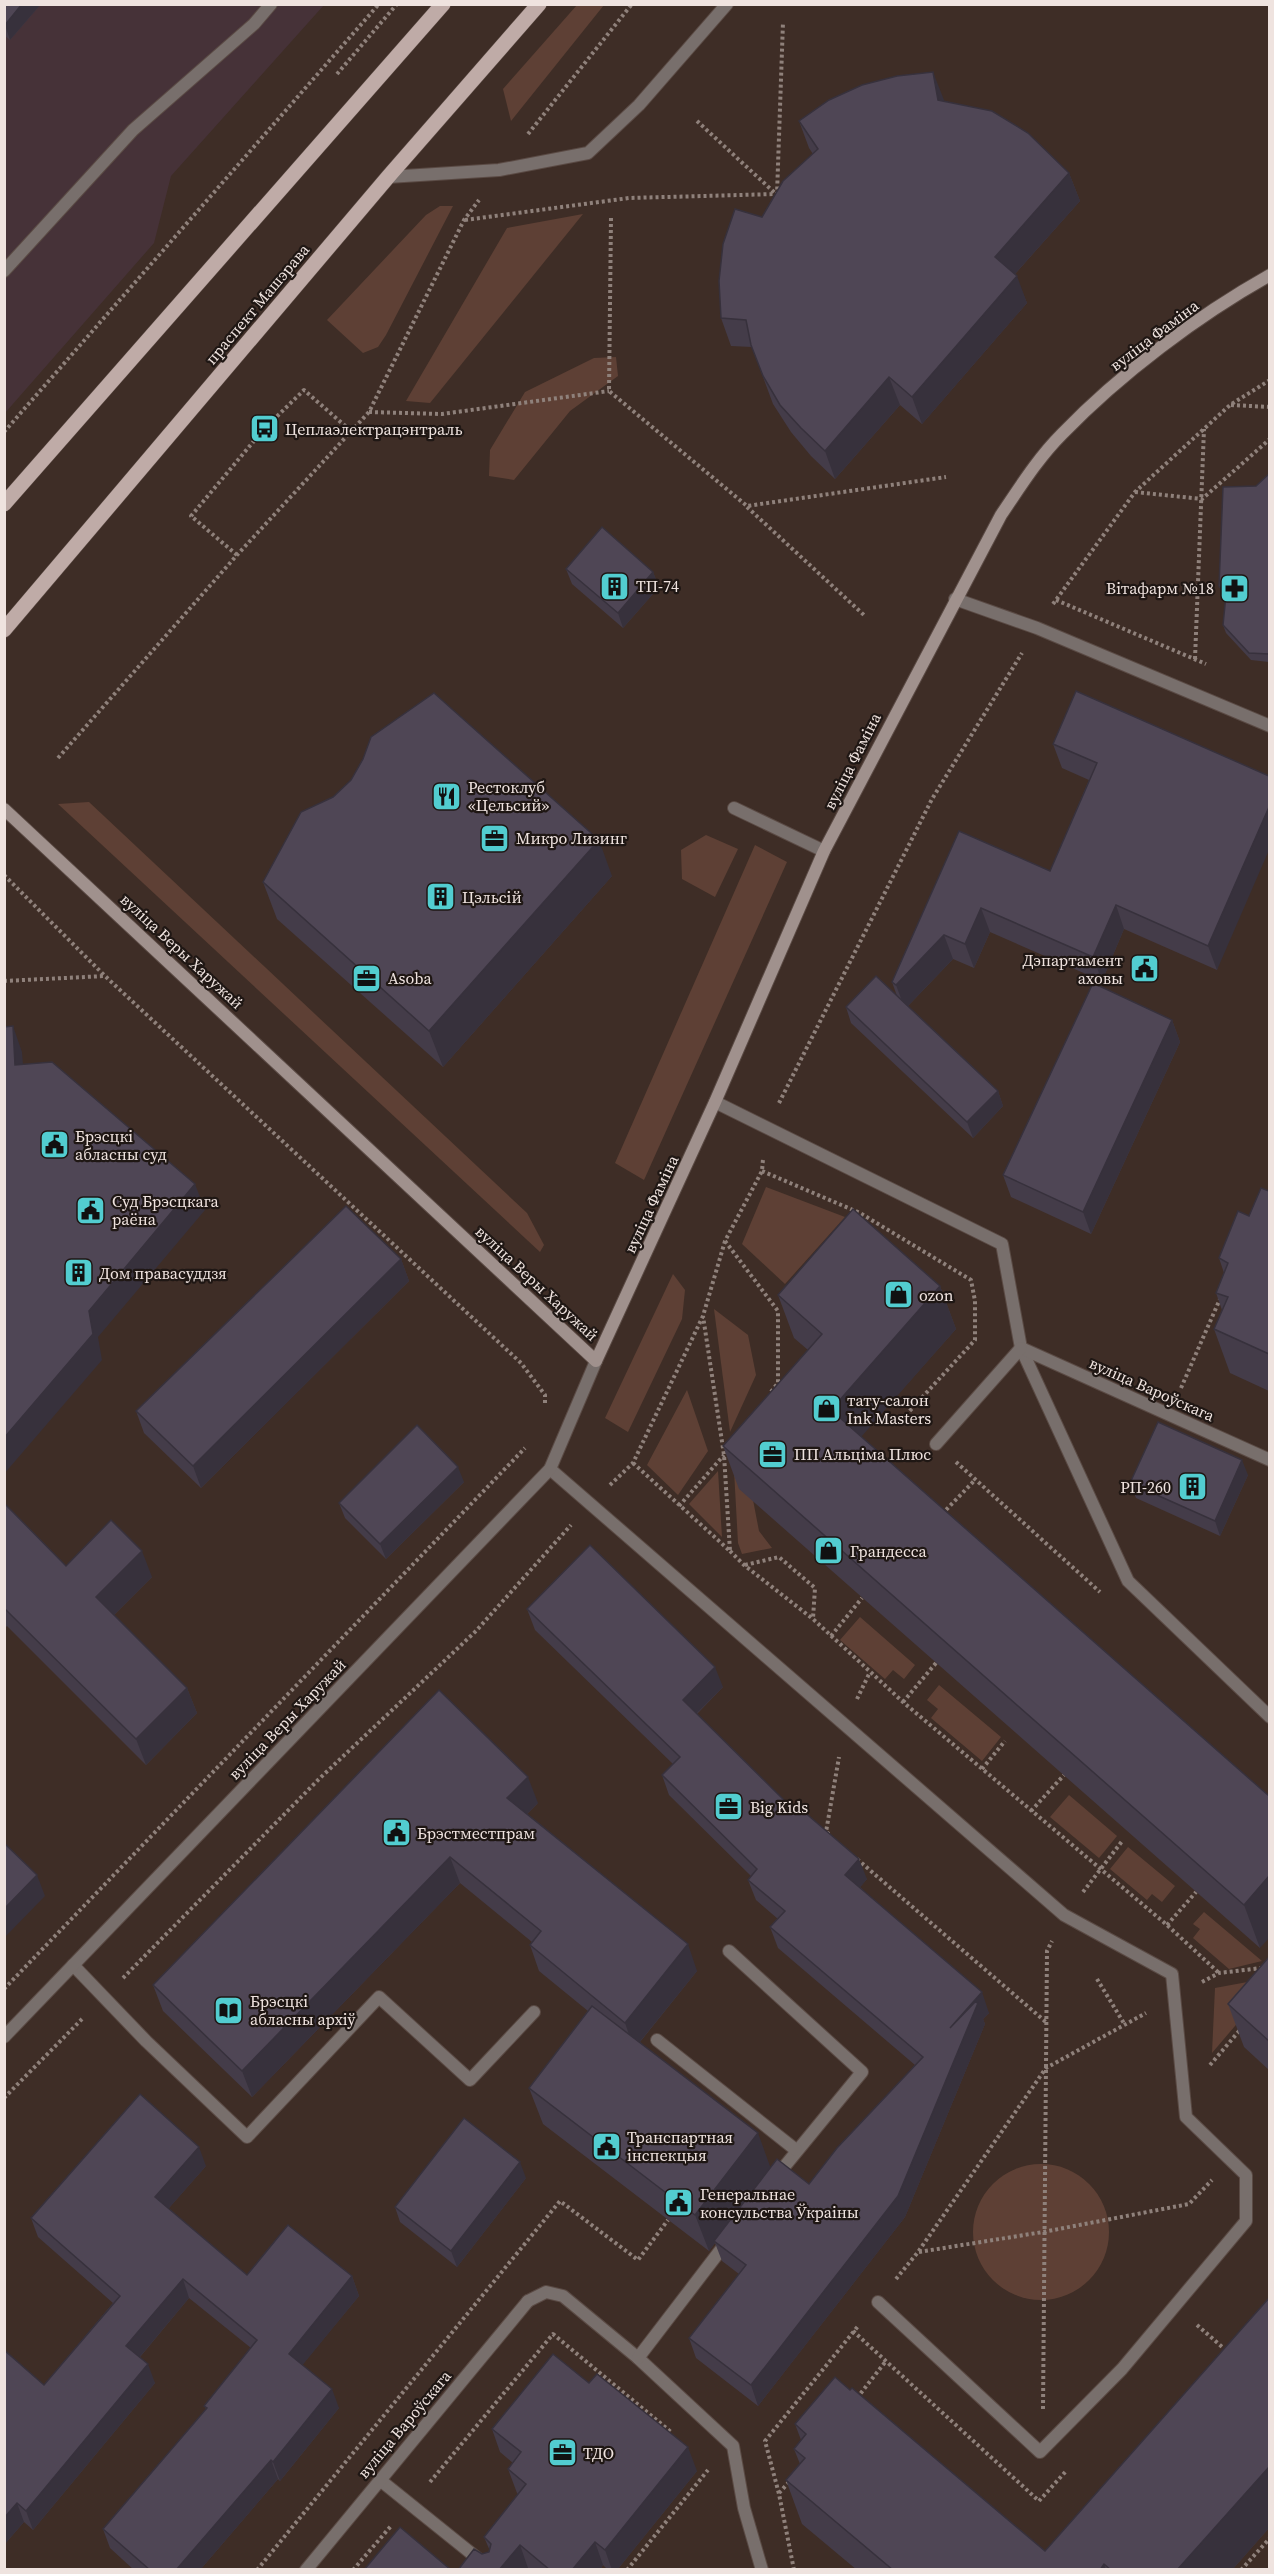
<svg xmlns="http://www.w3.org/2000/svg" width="1274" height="2574" viewBox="0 0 1274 2574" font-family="'Source Serif 4',serif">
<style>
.industrial{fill:#463238}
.green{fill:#5e4035}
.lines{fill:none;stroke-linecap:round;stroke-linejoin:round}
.lane-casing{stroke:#5a4a44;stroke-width:14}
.street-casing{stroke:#5a4a44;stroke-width:14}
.secondary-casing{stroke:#5a4a44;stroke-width:14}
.primary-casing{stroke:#5a4a44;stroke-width:16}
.path{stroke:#8f817b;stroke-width:4;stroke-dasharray:3 3;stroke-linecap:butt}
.lane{stroke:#786f6c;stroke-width:12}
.street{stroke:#786f6c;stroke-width:12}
.secondary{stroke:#a0918d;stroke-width:12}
.primary{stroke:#bfaba7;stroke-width:15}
.wall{fill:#443c49}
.shaded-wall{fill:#37313c}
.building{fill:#4f4655;stroke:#37313c;stroke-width:1.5}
.labels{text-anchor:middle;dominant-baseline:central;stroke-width:4.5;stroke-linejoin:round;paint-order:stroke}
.street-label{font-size:16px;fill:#efe3df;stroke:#1f1714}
.poi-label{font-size:16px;fill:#efe3df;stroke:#1f1714;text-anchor:start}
</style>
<rect width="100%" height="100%" fill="#3e2d26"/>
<!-- industrial -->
<path class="industrial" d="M5,5H324L171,176L154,243L5,413Z"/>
<!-- green -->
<g class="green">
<path d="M577,5H604L511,121L503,89Z"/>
<path d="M440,206H453L386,335L378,347L363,353L327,320L426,215Z"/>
<path d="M583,214L430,403L406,401L507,228Z"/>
<path d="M616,357L618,376L570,411L514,480L489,476L490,450L525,392L594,358Z"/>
<path d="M89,802L527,1213L544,1245L540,1252L58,804Z"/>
<path d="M706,835L738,849L715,897L682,879L681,850Z"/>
<path d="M755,845L787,862L644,1180L615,1163Z"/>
<path d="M766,1187L845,1217L785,1284L742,1244Z"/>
<path d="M673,1274L685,1290L682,1319L628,1432L605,1418Z"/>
<path d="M714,1309L748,1335L756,1375L730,1432Z"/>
<path d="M687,1390L708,1451L678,1495L647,1465Z"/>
<path d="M733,1452L748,1474L759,1531L772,1548L742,1554L738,1543Z"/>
<path d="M718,1471L722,1537L689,1504Z"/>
<path d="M860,1617L915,1665L904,1679L893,1670L885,1679L840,1640Z"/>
<path d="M939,1685L1001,1737L982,1761L931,1718L938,1709L927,1700Z"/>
<path d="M1069,1795L1117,1836L1099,1858L1050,1817Z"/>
<path d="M1128,1847L1175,1886L1162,1902L1152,1894L1147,1900L1110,1869Z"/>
<path d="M1204,1912L1262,1961L1229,1969L1193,1938L1200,1929L1193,1924Z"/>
<path d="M1269,1978V1986L1212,2053L1215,1988Z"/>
<circle cx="1041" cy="2232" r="68"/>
</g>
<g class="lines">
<defs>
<g id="lane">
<path d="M388,177L499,170L588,153L639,105L727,4"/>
<path d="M4,271L133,130L254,24L271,4"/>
<path d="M955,599L1037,628L1270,726"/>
<path d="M734,808L824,851"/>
<path d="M715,1102L1002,1244L1021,1348L1128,1581L1270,1717"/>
<path d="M1021,1348L1270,1460"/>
<path d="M936,1444L1021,1348"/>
<path d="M550,1469L1064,1915L1172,1974L1186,2117L1246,2175V2221L1122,2369L1040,2452L878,2302"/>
<path d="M729,1951L862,2072L775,2178"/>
<path d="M73,1965L146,2041L247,2137L379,1997L470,2080L534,2012"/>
<path d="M657,2040L796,2150"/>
<path d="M528,2301L546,2292L563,2296L638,2358L733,2446L744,2508L762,2570"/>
<path d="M638,2358L729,2239"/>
<path d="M380,2480L492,2570"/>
</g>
<g id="street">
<path d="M4,2037L550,1469L596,1361"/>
<path d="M306,2570L528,2301"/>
</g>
<path id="secondary" d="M4,809L596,1361L715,1102L824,851L1001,515C1020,487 1038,458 1062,434C1120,374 1197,316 1270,275"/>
<g id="primary">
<path d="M4,504L443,4"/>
<path d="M4,630L388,177L539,4"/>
</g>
</defs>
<!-- lane casing -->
<use href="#lane" class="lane-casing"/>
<!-- street casing -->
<use href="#street" class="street-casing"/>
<!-- secondary casing -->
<use href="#secondary" class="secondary-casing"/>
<!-- primary casing -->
<use href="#primary" class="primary-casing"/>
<!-- path -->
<g class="path">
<path d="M337,74L397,4"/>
<path d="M697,121L776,194"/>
<path d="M528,134L632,4"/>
<path d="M611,218L609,391L747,506L946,477"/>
<path d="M465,220L629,198L777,194L783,22"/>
<path d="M1231,405L1270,407"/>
<path d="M369,412L442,414L609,391"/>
<path d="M4,432L379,4"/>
<path d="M1135,492L1202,499L1270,439"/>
<path d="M747,507L865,616"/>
<path d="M237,555L191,516L264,429L304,390L351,431"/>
<path d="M1056,600L1206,664"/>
<path d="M1053,604L1135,492L1230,405L1270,380"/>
<path d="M1195,659L1204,429"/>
<path d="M58,758L237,555L369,412L464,220L479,200"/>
<path d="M4,875L105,976L521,1363L545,1395V1403"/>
<path d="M4,981L105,976"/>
<path d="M779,1103L932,799L1022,653"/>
<path d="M762,1171L860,1213L971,1280L975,1301V1340L905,1416L915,1425"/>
<path d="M725,1241L778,1311V1383L770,1393"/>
<path d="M1181,1388L1220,1299"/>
<path d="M956,1462L1100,1592"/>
<path d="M633,1463L730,1551L724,1455L703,1316"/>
<path d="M610,1485L633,1463L703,1316L725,1241L762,1171L763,1159"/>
<path d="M679,1506L724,1455"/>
<path d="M942,1514L975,1480"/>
<path d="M730,1551L744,1565L813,1619L903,1702L1167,1925L1219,1973"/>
<path d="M745,1565L779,1557L815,1588L813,1618"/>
<path d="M831,1636L862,1598"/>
<path d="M857,1699L870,1672"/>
<path d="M903,1702L936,1663"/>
<path d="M982,1769L1005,1741"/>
<path d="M1031,1811L1064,1775"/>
<path d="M829,1834L826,1832L839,1757"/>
<path d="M857,1859L1047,2023"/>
<path d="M1083,1892L1123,1840"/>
<path d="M1167,1925L1196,1892"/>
<path d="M123,1978L319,1779L476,1631L571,1525"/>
<path d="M1097,1979L1125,2025"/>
<path d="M1202,1982L1219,1973L1270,1967"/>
<path d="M4,1989L525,1448"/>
<path d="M1210,2065L1240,2030"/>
<path d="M4,2098L84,2017"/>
<path d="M919,2252L1043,2232L1189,2204L1212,2180"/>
<path d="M896,2279L918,2252L1046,2068L1146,2013"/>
<path d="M1197,2325L1228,2352"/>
<path d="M853,2331L1039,2501L1067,2470"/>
<path d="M857,2398L886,2361"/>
<path d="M1043,2409L1047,1951L1052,1941"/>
<path d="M430,2482L553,2334L671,2432"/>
<path d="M779,2493L790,2481"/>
<path d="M257,2570L560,2201L638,2260L668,2220"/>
<path d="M353,2570L391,2526"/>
<path d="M627,2570L708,2470"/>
<path d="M794,2570L779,2494L765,2441L859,2325"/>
<path d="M1241,2570L1270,2538"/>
</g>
<!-- lane -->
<use href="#lane" class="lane"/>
<!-- street -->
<use href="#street" class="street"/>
<!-- secondary -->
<use href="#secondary" class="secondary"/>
<!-- primary -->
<use href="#primary" class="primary"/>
</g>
<!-- wall -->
<g class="wall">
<path d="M4,4H41L10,40L4,35Z"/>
<path d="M944,101L1069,173L1080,201L1015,274L1027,303L922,424L900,405L835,479L811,456L791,432L773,404L752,347L731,346L721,318L762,217L813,154L809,148L799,121Z"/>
<path d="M1269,474V662L1251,660L1226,633L1223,625L1226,599L1222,593L1219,586L1256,486Z"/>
<path d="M566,569L653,572L659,587L623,628L572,584Z"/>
<path d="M1053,744L1269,776L1217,970L1124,929L1102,981L990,932L974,968L953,959L908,1006L998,1091L1003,1106L973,1138L851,1023L846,1007L897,996L892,982L959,831L1050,871L1089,780L1062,768Z"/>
<path d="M351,780L612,876L443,1067L277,919L263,882L333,797Z"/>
<path d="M1172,1020L1180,1042L1091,1234L1011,1197L1003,1175Z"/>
<path d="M1269,1191V1391L1230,1373L1214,1329L1222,1310L1216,1293L1224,1273L1219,1258L1249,1216Z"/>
<path d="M401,1259L409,1281L201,1488L144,1433L136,1411Z"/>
<path d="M940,1286L956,1329L861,1436L1269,1796L1260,1948L739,1489L723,1446L808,1350L794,1338L778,1295Z"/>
<path d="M1248,1475L1220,1536L1136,1498L1130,1483Z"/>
<path d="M464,1482L386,1559L345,1518L339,1503Z"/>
<path d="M4,1503L66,1566L152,1577L114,1615L187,1688L197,1713L146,1765L7,1626L4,1629Z"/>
<path d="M527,1609L723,1687L697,1714L792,1808L867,1879L860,1887L989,2013L983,2019L985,2024L905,2217L758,2406L696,2358L689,2338L739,2274L722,2261L715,2243L709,2251L543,2124L529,2088L588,2011L539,1971L530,1945L532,1942L460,1883L252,2097L163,2011L153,1985L538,1803L527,1814L697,1971L640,2042L770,2167L809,2184L915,2065L778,1948L770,1927L778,1919L756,1900L748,1880L751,1876L669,1795L662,1775L673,1764L535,1630Z"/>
<path d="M1269,1957V2070L1244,2047L1228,2004Z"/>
<path d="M206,2166L168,2209L247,2275L352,2276L359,2296L302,2365L339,2408L280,2481L278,2479L200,2570H134L110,2548L103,2529L206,2409L204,2406L251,2348L189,2298L140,2357L155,2383L33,2530L24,2522L4,2545L44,2385L113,2303L38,2237L31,2218Z"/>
<path d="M526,2178L457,2267L400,2222L395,2207Z"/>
<path d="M795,2424L1045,2551L1269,2528L1232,2570H857L802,2524L786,2480L800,2464L794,2449L801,2440Z"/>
<path d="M492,2429L697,2471L617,2570H608L603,2565L600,2570H530L482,2554L489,2552L490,2551L484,2537L518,2494L517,2493L508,2469L513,2463L500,2452Z"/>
</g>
<!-- shaded-wall -->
<g class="shaded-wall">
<path d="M22,4H41L10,40L5,25Z"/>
<path d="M933,72L944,100L949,127L938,100Z"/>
<path d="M1069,173L1080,201L1005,285L995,257Z"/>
<path d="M1017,276L1027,303L922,424L912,397Z"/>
<path d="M889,377L900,405L835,479L825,451Z"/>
<path d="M653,572L659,587L623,628L618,613Z"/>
<path d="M1269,807V850L1217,970L1208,946Z"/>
<path d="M599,840L612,876L443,1067L429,1031Z"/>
<path d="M1116,905L1124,929L1102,981L1093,957Z"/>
<path d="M981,908L990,932L974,968L965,944Z"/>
<path d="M944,935L953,959L905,1009L896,985Z"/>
<path d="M1172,1020L1180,1042L1091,1234L1083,1212Z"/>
<path d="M13,1026L22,1052L25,1091L15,1065Z"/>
<path d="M998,1091L1003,1106L973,1138L967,1122Z"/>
<path d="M195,1184L205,1210L98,1337L102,1360L4,1474V1438L89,1311Z"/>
<path d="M401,1259L409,1281L201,1488L193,1466Z"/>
<path d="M940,1286L956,1329L847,1453L831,1410Z"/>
<path d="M1242,1460L1248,1475L1220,1536L1215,1521Z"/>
<path d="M458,1467L464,1482L386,1559L380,1544Z"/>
<path d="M142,1551L152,1577L106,1623L96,1597Z"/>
<path d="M715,1667L723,1687L690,1720L683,1700Z"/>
<path d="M187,1688L197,1713L146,1765L136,1739Z"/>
<path d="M528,1777L538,1803L517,1824L507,1798Z"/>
<path d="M450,1857L460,1883L252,2097L242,2071Z"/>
<path d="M859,1859L867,1879L853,1896L845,1875Z"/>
<path d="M37,1875L45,1896L4,1938V1909Z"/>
<path d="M1269,1876V1938L1260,1948L1244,1905Z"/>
<path d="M688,1944L697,1971L634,2049L625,2023Z"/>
<path d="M982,1992L989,2013L983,2019L985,2024L905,2217L758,2406L751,2385L950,2028Z"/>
<path d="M758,2133L771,2169L714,2241L715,2243L709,2251L695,2215Z"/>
<path d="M199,2147L206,2166L162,2216L155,2197Z"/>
<path d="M520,2162L526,2178L457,2267L451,2251Z"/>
<path d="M352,2276L359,2296L296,2373L289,2354Z"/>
<path d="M183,2279L189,2298L133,2365L126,2346Z"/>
<path d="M148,2364L155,2383L33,2530L26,2511Z"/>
<path d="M332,2389L339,2408L280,2481L273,2462Z"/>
<path d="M688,2447L697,2471L617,2570H612L605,2550Z"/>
<path d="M271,2460L278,2479L200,2570H176Z"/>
<path d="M1269,2467V2528L1232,2570H1177Z"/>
<path d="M17,2503L24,2522L4,2545V2518Z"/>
<path d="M595,2542L603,2565L600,2570H572Z"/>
<path d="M520,2545L528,2568L527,2570H499Z"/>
<path d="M1104,2564L1106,2570H1100Z"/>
</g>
<!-- building -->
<g class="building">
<path d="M4,4H22L5,25H4Z"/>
<path d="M933,72L938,100L992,111L1028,133L1069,173L995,257L1017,276L912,397L889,377L825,451L801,428L780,405L763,376L751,345L746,320L721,318L719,281L723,244L735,209L762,217L783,181L818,149L799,121L829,100L862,85L897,76Z"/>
<path d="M1269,474V654L1249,653L1223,625L1226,595L1219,586L1223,487L1256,486Z"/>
<path d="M602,527L653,572L618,613L566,569Z"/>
<path d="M1076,691L1269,776V807L1208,946L1116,905L1093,957L981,908L965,944L944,935L896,985L892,982L959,831L1050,871L1097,763L1053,744Z"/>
<path d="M434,693L599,840L429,1031L263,882L301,812L333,797L351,780L363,759L371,737Z"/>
<path d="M876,976L998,1091L967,1122L846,1007Z"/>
<path d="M1093,983L1172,1020L1083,1212L1003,1175Z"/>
<path d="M13,1026L15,1065L52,1062L195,1184L89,1311L93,1334L4,1438V1027Z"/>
<path d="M1261,1188L1269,1191V1354L1214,1329L1228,1297L1216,1293L1228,1263L1219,1258L1238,1211L1249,1216Z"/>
<path d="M346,1206L401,1259L193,1466L136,1411Z"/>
<path d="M853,1209L940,1286L831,1410L1269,1796V1876L1244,1905L723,1446L822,1334L778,1295Z"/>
<path d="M1158,1422L1242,1460L1215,1521L1130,1483Z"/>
<path d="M417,1425L458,1467L380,1544L339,1503Z"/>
<path d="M4,1503L66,1566L111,1520L142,1551L96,1597L187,1688L136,1739L4,1608Z"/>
<path d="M590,1545L715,1667L683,1700L792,1808L796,1805L859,1859L845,1875L982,1992L950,2028L975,2002L978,2003L898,2196L751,2385L689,2338L746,2265L714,2241L777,2159L809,2184L837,2148L923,2057L770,1927L785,1911L748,1880L757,1869L662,1775L680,1757L527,1609Z"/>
<path d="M439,1690L528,1777L507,1798L688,1944L625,2023L530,1945L541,1931L450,1857L242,2071L153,1985Z"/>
<path d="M4,1843L37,1875L4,1909Z"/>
<path d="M1269,1957V2041L1228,2004Z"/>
<path d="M592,2006L758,2133L695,2215L529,2088Z"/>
<path d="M140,2094L199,2147L155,2197L247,2275L288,2225L352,2276L289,2354L332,2389L273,2462L271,2460L176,2570H150L103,2529L207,2408L204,2406L257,2340L183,2279L126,2346L148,2364L26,2511L17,2503L4,2518V2350L44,2385L120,2296L31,2218Z"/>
<path d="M464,2118L520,2162L451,2251L395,2207Z"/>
<path d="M1269,2298V2467L1177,2570H1111L1104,2564L1100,2570H893L786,2480L805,2458L794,2449L806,2434L795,2424L835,2377L850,2390L852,2388L1045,2551Z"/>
<path d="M553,2354L589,2383L597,2374L688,2447L605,2550L595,2542L572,2570H550L520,2545L499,2570H458L474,2549L482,2554L489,2552L491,2544L484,2537L526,2484L508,2469L521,2452L492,2429Z"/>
<path d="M400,2527L451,2570H364Z"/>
</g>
<!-- icons -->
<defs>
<symbol id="bus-square" viewBox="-11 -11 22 22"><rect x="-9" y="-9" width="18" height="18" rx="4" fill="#52cdd0" stroke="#1f1714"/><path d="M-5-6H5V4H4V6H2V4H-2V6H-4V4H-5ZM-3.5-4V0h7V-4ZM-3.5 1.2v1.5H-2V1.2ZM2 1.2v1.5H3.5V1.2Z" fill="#111"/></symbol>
<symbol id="building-square" viewBox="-11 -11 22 22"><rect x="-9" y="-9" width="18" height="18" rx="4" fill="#52cdd0" stroke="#1f1714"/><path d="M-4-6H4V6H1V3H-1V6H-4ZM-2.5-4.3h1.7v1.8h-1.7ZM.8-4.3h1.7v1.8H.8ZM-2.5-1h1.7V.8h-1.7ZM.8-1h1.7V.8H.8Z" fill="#111"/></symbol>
<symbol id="pharmacy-square" viewBox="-11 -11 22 22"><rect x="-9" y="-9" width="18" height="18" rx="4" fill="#52cdd0" stroke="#1f1714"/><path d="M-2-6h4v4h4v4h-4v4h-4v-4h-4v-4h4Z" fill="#111"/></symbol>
<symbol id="restaurant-square" viewBox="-11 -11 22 22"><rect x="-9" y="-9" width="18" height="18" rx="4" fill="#52cdd0" stroke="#1f1714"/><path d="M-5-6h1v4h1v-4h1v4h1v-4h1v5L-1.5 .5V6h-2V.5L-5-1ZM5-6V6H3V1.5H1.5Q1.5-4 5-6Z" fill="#111"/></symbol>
<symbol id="office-square" viewBox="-11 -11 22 22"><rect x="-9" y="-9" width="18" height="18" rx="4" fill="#52cdd0" stroke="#1f1714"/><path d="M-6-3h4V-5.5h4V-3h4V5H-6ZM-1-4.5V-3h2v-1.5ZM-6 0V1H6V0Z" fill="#111"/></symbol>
<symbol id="civic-square" viewBox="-11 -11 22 22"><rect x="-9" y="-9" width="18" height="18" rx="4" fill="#52cdd0" stroke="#1f1714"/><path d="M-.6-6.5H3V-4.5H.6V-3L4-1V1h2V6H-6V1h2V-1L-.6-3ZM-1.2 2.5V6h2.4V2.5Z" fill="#111"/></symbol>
<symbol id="shop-square" viewBox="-11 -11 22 22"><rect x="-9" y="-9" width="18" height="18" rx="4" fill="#52cdd0" stroke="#1f1714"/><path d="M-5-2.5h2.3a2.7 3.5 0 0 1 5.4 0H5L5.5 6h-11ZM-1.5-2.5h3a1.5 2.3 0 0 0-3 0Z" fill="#111"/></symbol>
<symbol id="library-square" viewBox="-11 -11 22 22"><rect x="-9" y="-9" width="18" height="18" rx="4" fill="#52cdd0" stroke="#1f1714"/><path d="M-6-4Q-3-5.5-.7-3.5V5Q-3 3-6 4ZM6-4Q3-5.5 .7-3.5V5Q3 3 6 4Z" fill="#111"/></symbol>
</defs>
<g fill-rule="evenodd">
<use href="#bus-square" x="248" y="412" width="33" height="33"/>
<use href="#building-square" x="598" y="570" width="33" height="33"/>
<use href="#pharmacy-square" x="1218" y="572" width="33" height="33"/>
<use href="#restaurant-square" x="430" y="780" width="33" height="33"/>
<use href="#office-square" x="478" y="822" width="33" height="33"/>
<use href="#building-square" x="424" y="880" width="33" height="33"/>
<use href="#civic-square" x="1128" y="952" width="33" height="33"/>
<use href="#office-square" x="350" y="962" width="33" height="33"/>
<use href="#civic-square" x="38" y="1128" width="33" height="33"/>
<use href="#civic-square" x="74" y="1194" width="33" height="33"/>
<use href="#building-square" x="62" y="1256" width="33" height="33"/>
<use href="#shop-square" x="882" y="1278" width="33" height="33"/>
<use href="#shop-square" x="810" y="1392" width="33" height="33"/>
<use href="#office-square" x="756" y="1438" width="33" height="33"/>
<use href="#building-square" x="1176" y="1470" width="33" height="33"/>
<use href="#shop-square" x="812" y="1534" width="33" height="33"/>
<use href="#office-square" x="712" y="1790" width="33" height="33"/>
<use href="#civic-square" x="380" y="1816" width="33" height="33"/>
<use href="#library-square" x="212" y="1994" width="33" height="33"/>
<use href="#civic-square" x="590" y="2130" width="33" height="33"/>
<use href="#civic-square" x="662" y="2186" width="33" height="33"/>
<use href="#office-square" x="546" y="2436" width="33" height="33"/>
</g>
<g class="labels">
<!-- street labels -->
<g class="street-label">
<text transform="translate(257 304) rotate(-50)">праспект Машэрава</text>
<text transform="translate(1154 335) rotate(-37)">вуліца Фаміна</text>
<text transform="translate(852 761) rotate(-63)">вуліца Фаміна</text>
<text transform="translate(182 951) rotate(43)">вуліца Веры Харужай</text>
<text transform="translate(651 1204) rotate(-65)">вуліца Фаміна</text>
<text transform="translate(537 1283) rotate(43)">вуліца Веры Харужай</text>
<text transform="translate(1152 1389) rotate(24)">вуліца Вароўскага</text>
<text transform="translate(287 1719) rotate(-46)">вуліца Веры Харужай</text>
<text transform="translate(404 2424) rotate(-50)">вуліца Вароўскага</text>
</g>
<!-- poi labels -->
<g class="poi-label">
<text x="285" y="429">Цеплаэлектрацэнтраль</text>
<text x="636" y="586">ТП-74</text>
<text x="1214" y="588" text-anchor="end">Вітафарм №18</text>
<text x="468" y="787">Рестоклуб<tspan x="468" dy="18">«Цельсий»</tspan></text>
<text x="516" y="838">Микро Лизинг</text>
<text x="462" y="897">Цэльсій</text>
<text x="1123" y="960" text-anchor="end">Дэпартамент<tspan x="1123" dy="18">аховы</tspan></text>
<text x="388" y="978">Asoba</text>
<text x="75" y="1136">Брэсцкі<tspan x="75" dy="18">абласны суд</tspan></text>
<text x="112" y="1201">Суд Брэсцкага<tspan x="112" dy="18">раёна</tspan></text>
<text x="99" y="1273">Дом правасуддзя</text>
<text x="919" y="1295">ozon</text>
<text x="847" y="1400">тату-салон<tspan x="847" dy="18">Ink Masters</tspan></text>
<text x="794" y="1454">ПП Альціма Плюс</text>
<text x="1171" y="1487" text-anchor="end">РП-260</text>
<text x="850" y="1551">Грандесса</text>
<text x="750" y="1807">Big Kids</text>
<text x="417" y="1833">Брэстместпрам</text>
<text x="250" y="2001">Брэсцкі<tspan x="250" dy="18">абласны архіў</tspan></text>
<text x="627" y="2137">Транспартная<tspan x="627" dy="18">інспекцыя</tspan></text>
<text x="700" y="2194">Генеральнае<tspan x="700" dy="18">консульства Ўкраіны</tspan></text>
<text x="583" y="2453">ТДО</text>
</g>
</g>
<!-- border -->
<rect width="1274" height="2574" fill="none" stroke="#efe3df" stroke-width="12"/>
</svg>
